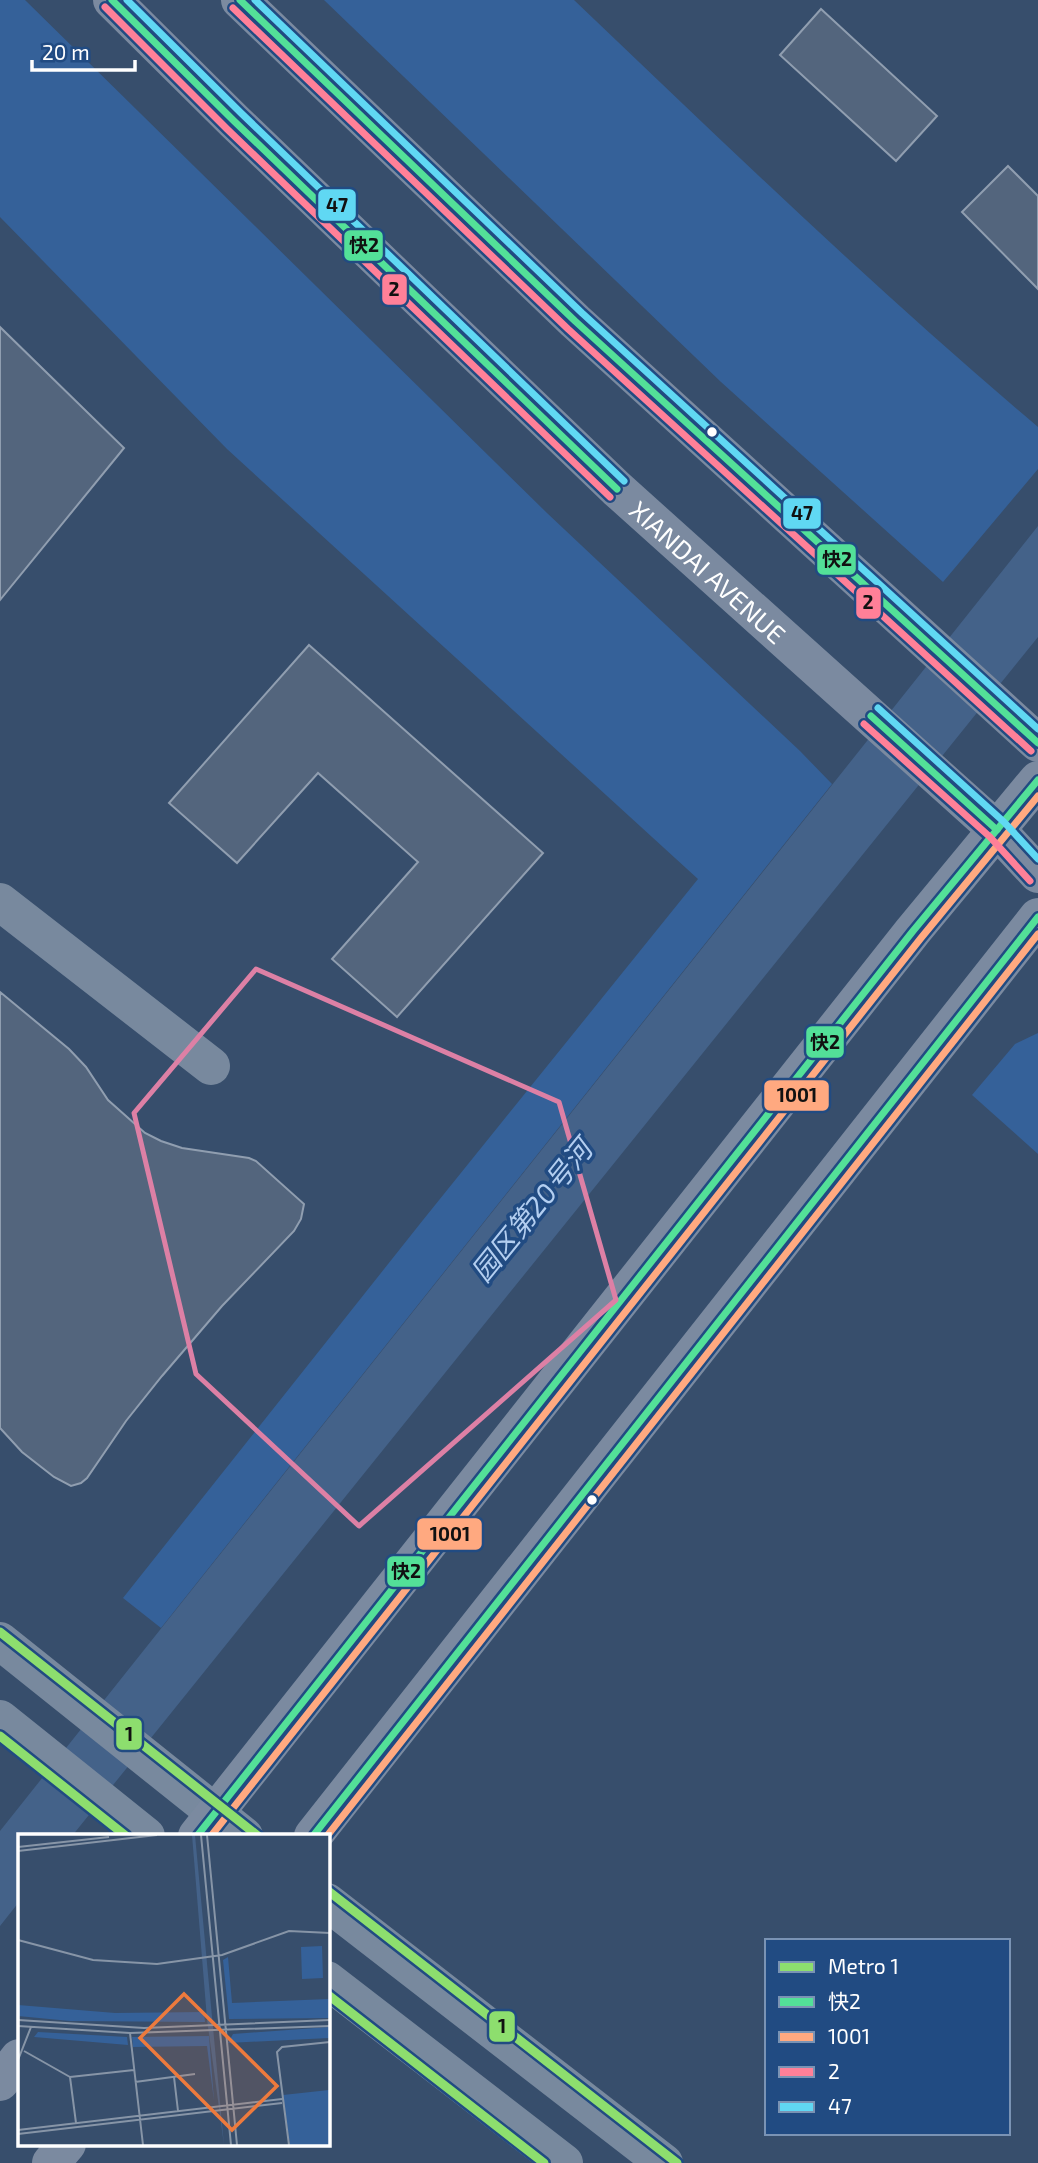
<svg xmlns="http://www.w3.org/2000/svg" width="1038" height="2163" viewBox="0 0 1038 2163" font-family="'Exo 2','Noto Sans SC',sans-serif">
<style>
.green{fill:#356199}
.water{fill:#446289}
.building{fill:#53657d;stroke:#909eb0;stroke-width:2}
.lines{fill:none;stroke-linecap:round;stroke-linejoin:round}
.secondary{stroke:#78899e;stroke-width:38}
.primary{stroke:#7b8aa0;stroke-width:38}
.bus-1-casing{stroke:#214b82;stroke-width:12}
.bus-2-casing{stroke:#214b82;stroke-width:12}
.bus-3-casing{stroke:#214b82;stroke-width:12}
.bus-4-casing{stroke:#214b82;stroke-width:12}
.bus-1{stroke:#53e098;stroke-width:7}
.bus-2{stroke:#ffa980;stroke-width:7}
.bus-3{stroke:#ff8098;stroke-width:7}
.bus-4{stroke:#60d8f3;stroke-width:7}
.metro-1-casing{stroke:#214b82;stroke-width:14}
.metro-1{stroke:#8dde6e;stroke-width:9}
.marked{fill:none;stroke:#dd80a5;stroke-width:5;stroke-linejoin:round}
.bus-dot{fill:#fff;stroke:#214b82;stroke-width:2.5}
.labels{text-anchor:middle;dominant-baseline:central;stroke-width:7;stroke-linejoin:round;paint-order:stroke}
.street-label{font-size:26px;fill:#fff;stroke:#214b82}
.water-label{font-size:28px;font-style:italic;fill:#b3cef0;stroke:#214b82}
.inset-road{fill:none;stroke:#8795a7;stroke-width:2}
.view{fill:#ed7a3d;fill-opacity:0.15;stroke:#ed7a3d;stroke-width:3.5}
.inset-edge{fill:none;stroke:#fff;stroke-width:3.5}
.line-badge{stroke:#214b82;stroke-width:2.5}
.pale-badge-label{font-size:19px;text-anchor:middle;font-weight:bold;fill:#111}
</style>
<rect width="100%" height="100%" fill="#374e6c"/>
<!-- green -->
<g class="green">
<path d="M0,0H25L547,513L800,751L832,784L161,1628L123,1598L423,1220L698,879L227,449L0,217Z"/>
<path d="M324,0H574C726,145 877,291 1038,427V469L943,582L721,382Z"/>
<path d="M1038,1033V1154L972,1095L1015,1044Z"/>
</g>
<!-- water -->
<path class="water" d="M1038,526V637L72,1836H19V1902L0,1926V1831Z"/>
<!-- building -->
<g class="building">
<path d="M821,9L937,116L896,161L780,55Z"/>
<path d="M1008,166L1038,196V289L962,212Z"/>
<path d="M0,327L124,448L0,600Z"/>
<path d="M309,645L543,853L397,1017L332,959L418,862L318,773L237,863L169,803Z"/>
<path d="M0,992L69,1049L86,1067L108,1100L145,1133L161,1141L182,1148L249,1158L256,1161L304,1204L301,1219L294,1231L222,1306L162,1376L126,1421L87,1478L81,1483L71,1486L54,1477L22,1452L0,1428Z"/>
</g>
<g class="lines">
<!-- secondary -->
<g class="secondary">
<path d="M0,902L211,1066"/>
<path d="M0,1641L244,1836"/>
<path d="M0,1719L146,1836"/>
<path d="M327,1902L664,2163"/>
<path d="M327,1980L564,2163"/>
</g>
<!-- primary -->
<g class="primary">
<path id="s1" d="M112,0L234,121L617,489L997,830L1038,874"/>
<path d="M240,0L575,321L1038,743"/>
<path d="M197,1836L913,931L1038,780"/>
<path d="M313,1836L1038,917"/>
<path d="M0,2082L19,2058"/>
<path d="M51,2163L67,2144"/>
</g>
<defs>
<g id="bus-1">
<path d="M112,0L234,121L617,489"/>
<path d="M240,0L575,321L1038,743"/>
<path d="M871,716L997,830"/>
<path d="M197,1836L913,931L1038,780"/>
<path d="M313,1836L1038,917"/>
</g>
<g id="bus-2">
<path d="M211,1836L921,938L1038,796"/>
<path d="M327,1836L1038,934"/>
</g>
<g id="bus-3">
<path d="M105,7L227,129L610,497"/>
<path d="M233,8L568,329L1031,751"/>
<path d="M864,724L990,837L1030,881"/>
</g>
<g id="bus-4">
<path d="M127,0L241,113L624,481"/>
<path d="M255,0L582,313L1038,729"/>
<path d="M878,708L1004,822L1038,859"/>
</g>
</defs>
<!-- bus-1 casing -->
<use href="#bus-1" class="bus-1-casing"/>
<!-- bus-2 casing -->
<use href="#bus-2" class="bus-2-casing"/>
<!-- bus-3 casing -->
<use href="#bus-3" class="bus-3-casing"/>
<!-- bus-4 casing -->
<use href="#bus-4" class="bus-4-casing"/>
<!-- bus-1 -->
<use href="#bus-1" class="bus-1"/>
<!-- bus-2 -->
<use href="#bus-2" class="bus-2"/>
<!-- bus-3 -->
<use href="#bus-3" class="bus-3"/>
<!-- bus-4 -->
<use href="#bus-4" class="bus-4"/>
<defs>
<g id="metro-1">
<path d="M0,1632L258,1836"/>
<path d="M0,1736L126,1836"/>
<path d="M327,1890L677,2163"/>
<path d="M327,1994L544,2163"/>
</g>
</defs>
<!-- metro-1 casing -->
<use href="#metro-1" class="metro-1-casing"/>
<!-- metro-1 -->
<use href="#metro-1" class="metro-1"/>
</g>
<!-- marked area -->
<path class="marked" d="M256,969L559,1102L616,1300L359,1526L196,1374L134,1113Z"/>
<!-- markers -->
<g class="bus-dot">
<circle cx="712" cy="432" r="6"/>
<circle cx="592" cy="1500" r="6"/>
</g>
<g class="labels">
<!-- street labels -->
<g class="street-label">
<text stroke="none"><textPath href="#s1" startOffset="826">XIANDAI AVENUE</textPath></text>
</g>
<!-- water labels -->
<g class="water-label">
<text transform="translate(531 1210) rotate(-51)">园区第20号河</text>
</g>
</g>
<!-- overview -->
<g transform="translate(18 1834)">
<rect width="312" height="312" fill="#374e6c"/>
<path d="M304,112L305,144L284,145L283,113ZM210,123L214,169L311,165V184L211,185L205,126ZM0,171L97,179L186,178L187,188L52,187L0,182ZM311,193V204L210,209L215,200ZM20,198L109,203L110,211L16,203ZM191,202L196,267L189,212L115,213L114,203ZM311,256V311H272L265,261Z" fill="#356199"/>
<path d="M174,1H177L206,311L189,185Z" fill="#446289"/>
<path class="inset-road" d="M183,1L213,311M189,1L219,311M0,13L91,3M0,17L139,1M0,106L75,126L139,130L204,121L271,97L312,99M0,186L126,194L312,186M0,192L112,199L312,192M112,199L125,311M6,217L52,243L58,289M0,226L13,193M52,243L116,236M156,243L160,277M117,248L177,240M0,296L264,265M0,300L264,269M271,311L259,218L264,213L312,208"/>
<path class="view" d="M166,160L259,252L214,296L122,204Z"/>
<rect width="312" height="312" class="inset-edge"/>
</g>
<g class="line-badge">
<rect x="317" y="188" width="40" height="34" rx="7" fill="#60d8f3"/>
<rect x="343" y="229" width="41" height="33" rx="7" fill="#53e098"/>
<rect x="381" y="273" width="27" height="33" rx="7" fill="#ff8098"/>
<rect x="782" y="497" width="40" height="33" rx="7" fill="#60d8f3"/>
<rect x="816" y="543" width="41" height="33" rx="7" fill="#53e098"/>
<rect x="855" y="586" width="27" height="34" rx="7" fill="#ff8098"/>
<rect x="805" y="1025" width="40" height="34" rx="7" fill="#53e098"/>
<rect x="763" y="1079" width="67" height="33" rx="7" fill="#ffa980"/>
<rect x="416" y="1517" width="67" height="34" rx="7" fill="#ffa980"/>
<rect x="386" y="1555" width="40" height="33" rx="7" fill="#53e098"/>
<rect x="115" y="1717" width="28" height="34" rx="7" fill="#8dde6e"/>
<rect x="488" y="2010" width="28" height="33" rx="7" fill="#8dde6e"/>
</g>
<g class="pale-badge-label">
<text x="337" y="212">47</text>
<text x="364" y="252">快2</text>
<text x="394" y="296">2</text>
<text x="802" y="520">47</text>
<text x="837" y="566">快2</text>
<text x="868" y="609">2</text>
<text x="825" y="1049">快2</text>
<text x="797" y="1102">1001</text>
<text x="450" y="1541">1001</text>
<text x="406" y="1578">快2</text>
<text x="129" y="1741">1</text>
<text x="502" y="2033">1</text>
</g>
<!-- legend -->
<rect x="765" y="1939" width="245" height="196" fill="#214b82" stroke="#7a93b4" stroke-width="2"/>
<rect x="779" y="1962" width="35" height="10" fill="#8dde6e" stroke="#7a93b4" stroke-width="2"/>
<text x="828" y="1974" font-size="21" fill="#ffffff">Metro 1</text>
<rect x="779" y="1997" width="35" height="10" fill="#53e098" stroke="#7a93b4" stroke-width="2"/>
<text x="828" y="2009" font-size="21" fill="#ffffff">快2</text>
<rect x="779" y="2032" width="35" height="10" fill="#ffa980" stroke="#7a93b4" stroke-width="2"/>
<text x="828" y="2044" font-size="21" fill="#ffffff">1001</text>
<rect x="779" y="2067" width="35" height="10" fill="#ff8098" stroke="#7a93b4" stroke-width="2"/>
<text x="828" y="2079" font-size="21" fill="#ffffff">2</text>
<rect x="779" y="2102" width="35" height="10" fill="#60d8f3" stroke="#7a93b4" stroke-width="2"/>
<text x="828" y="2114" font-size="21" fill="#ffffff">47</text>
<!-- scale -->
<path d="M32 60v10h103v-10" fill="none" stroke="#ffffff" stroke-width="3.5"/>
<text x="42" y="60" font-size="21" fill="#ffffff" stroke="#214b82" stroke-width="5" paint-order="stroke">20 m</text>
</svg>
